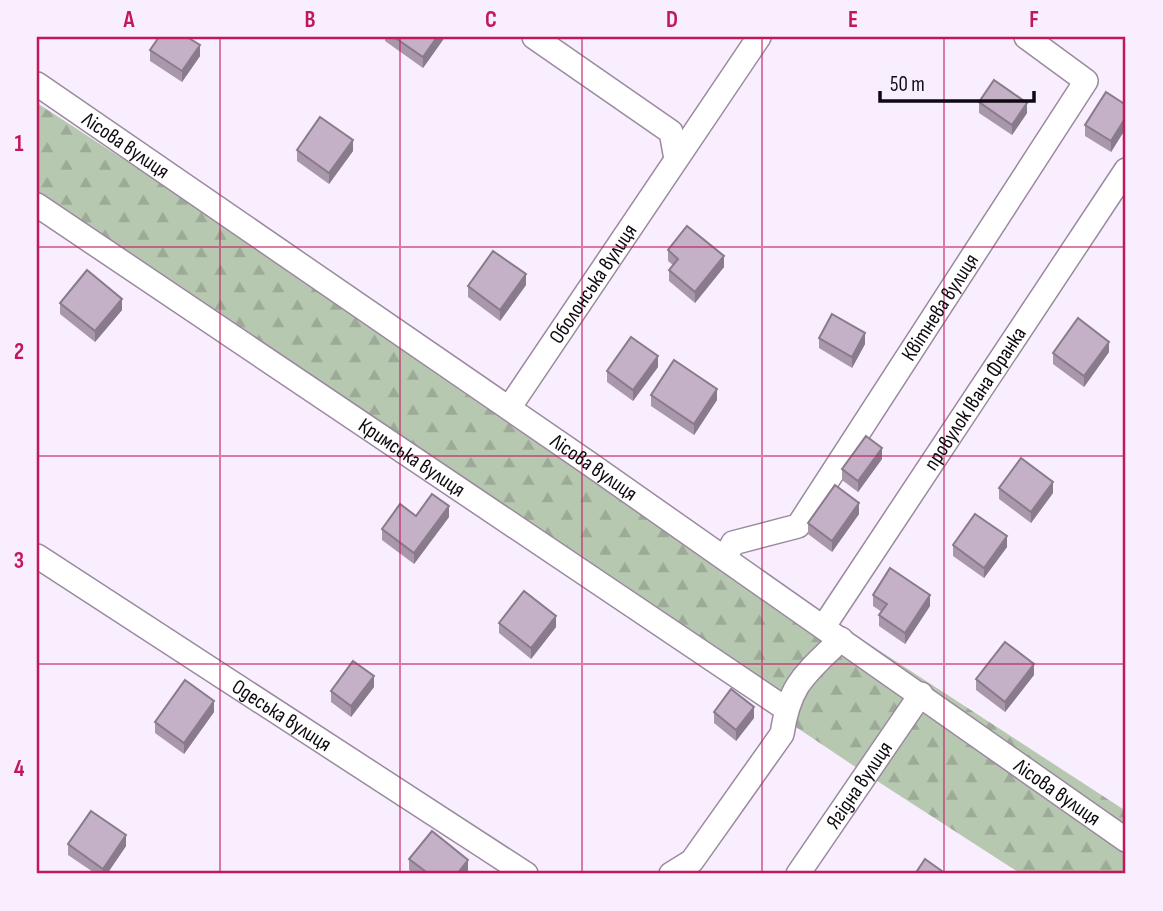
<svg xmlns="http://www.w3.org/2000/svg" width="1163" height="911" viewBox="0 0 1163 911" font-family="'Sofia Sans Condensed',sans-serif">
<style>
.forest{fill:url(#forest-firs)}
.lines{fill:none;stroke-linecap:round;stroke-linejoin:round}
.minor-casing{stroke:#9b89a0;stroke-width:26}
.minor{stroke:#fff;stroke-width:23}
.wall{fill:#a997ab}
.shaded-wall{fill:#897b8b}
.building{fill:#c4b0c7;stroke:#897b8b;stroke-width:2}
.grid{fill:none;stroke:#c2185b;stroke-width:2;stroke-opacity:0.55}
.labels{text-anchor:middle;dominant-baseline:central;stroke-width:7;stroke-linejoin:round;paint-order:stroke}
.street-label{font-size:21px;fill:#0f0911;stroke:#f9eefd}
.neatline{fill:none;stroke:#c2185b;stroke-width:2.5}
.grid-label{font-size:23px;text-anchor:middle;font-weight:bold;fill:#c2185b}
</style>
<defs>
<pattern id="forest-firs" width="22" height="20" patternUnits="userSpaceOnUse" patternTransform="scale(1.75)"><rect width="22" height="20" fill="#b7c8b1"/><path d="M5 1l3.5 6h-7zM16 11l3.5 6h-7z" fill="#9caa97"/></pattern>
</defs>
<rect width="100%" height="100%" fill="#f9eefd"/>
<!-- forest -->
<path class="forest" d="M37,103L1126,811V874H1021L857,768L37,217Z"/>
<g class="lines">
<defs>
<g id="minor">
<path d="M534,37L671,132L676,159"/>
<path id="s1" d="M37,84L587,462L1126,840"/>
<path id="s2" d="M37,205L786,709"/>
<path id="s3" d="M509,408L759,37"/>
<path id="s4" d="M37,556L526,874"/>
<path id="s5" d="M725,558L733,543L798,526L1086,81L1026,37"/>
<path id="s6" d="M824,626L1126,170"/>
<path d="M671,874L692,861L782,734C790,682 806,674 841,639"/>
<path id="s7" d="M798,874L921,694"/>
</g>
</defs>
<!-- minor casing -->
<use href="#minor" class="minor-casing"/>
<!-- minor -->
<use href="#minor" class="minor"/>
</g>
<!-- wall -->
<g class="wall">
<path d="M385,37H445L423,68L385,41Z"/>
<path d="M150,50L200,56L182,82L150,61Z"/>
<path d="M979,102L1027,113L1012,135L979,113Z"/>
<path d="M1126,105V128L1111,152L1085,136V125Z"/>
<path d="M297,150L353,151L329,184L297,161Z"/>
<path d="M668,250L724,267L695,303L669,281V270L673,265L668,261Z"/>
<path d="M526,285L500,321L468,297V286Z"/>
<path d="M60,303L122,310L95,342L60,314Z"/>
<path d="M819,338L865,344L852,368L819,348Z"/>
<path d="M1109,352L1084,387L1053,364V353Z"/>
<path d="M658,367L633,401L607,382V371Z"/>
<path d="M651,395L717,400L694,435L651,406Z"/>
<path d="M882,459L858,492L842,480V469Z"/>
<path d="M999,488L1053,493L1031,523L999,499Z"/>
<path d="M859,514L832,552L808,534V523Z"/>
<path d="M416,516L449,517L414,564L382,540V529Z"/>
<path d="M953,545L1007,547L984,578L953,556Z"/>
<path d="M873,595L930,606L905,644L879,626V615L882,612L873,606Z"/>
<path d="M499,623L556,627L531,659L499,633Z"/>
<path d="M1034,675L1005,712L976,690V679Z"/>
<path d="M374,687L351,717L331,702V691Z"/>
<path d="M214,712L184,754L155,733V722Z"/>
<path d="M714,712L754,718L736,741L714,723Z"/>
<path d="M68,844L126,846L107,874H96L68,855Z"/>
<path d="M409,859L468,871L466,874H415L409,870Z"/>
</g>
<!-- shaded-wall -->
<g class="shaded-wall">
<path d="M437,37H445L423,68V57Z"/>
<path d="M200,45V56L182,82V71Z"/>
<path d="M1027,103V113L1012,135V125Z"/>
<path d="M1126,117V128L1111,152V141Z"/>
<path d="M353,140V151L329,184V173Z"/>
<path d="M724,256V267L695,303V292Z"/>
<path d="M526,274V285L500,321V310Z"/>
<path d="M122,299V310L95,342V331Z"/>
<path d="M865,333V344L852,368V357Z"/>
<path d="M1109,342V352L1084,387V376Z"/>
<path d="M658,356V367L633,401V390Z"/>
<path d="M717,389V400L694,435V424Z"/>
<path d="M882,448V459L858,492V481Z"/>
<path d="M1053,482V493L1031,523V512Z"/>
<path d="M859,503V514L832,552V541Z"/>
<path d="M449,506V517L414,564V553Z"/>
<path d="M1007,536V547L984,578V568Z"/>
<path d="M930,595V606L905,644V633Z"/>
<path d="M556,616V627L531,659V648Z"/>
<path d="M1034,664V675L1005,712V702Z"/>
<path d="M374,676V687L351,717V706Z"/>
<path d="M214,701V712L184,754V743Z"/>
<path d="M754,707V718L736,741V730Z"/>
<path d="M126,835V846L107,874H103V869Z"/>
<path d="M468,860V871L466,874H457Z"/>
</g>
<!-- building -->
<g class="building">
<path d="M159,37H187L200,45L182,71L150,50Z"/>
<path d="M394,37H437L423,57Z"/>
<path d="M994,80L1027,103L1012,125L979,102Z"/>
<path d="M1106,92L1126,105V117L1111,141L1085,125Z"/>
<path d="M320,117L353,140L329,173L297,150Z"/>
<path d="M687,226L724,256L695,292L669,270L678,259L668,250Z"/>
<path d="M493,251L526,274L500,310L468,286Z"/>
<path d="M87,270L122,299L95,331L60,303Z"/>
<path d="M832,314L865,333L852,357L819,338Z"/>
<path d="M1078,318L1109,342L1084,376L1053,353Z"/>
<path d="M631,337L658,356L633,390L607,371Z"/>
<path d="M674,360L717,389L694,424L651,395Z"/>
<path d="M866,436L882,448L858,481L842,469Z"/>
<path d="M1021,458L1053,482L1031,512L999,488Z"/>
<path d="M835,485L859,503L832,541L808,523Z"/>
<path d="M432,494L449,506L414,553L382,529L400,504L416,516Z"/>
<path d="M975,514L1007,536L984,568L953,545Z"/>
<path d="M890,568L930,595L905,633L879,615L887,604L873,595Z"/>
<path d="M524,591L556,616L531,648L499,623Z"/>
<path d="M1005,642L1034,664L1005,702L976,679Z"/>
<path d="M353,661L374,676L351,706L331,691Z"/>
<path d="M185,680L214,701L184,743L155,722Z"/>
<path d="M731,689L754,707L736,730L714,712Z"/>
<path d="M91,811L126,835L103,869L68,844Z"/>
<path d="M432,831L468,860L457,874H429L409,859Z"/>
<path d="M925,859L946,874H915Z"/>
</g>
<!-- grid -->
<path class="grid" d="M220,37V874M400,37V874M582,37V874M762,37V874M944,37V874M37,247H1126M37,456H1126M37,664H1126"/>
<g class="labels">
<!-- street labels -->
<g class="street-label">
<text stroke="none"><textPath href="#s1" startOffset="108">Лісова вулиця</textPath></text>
<text stroke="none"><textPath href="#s3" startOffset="150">Оболонська вулиця</textPath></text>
<text stroke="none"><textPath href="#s5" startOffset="345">Квітнева вулиця</textPath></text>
<text stroke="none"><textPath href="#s6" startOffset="273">провулок Івана Франка</textPath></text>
<text stroke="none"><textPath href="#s2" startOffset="452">Кримська вулиця</textPath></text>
<text stroke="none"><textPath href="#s1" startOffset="676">Лісова вулиця</textPath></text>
<text stroke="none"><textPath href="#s4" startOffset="292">Одеська вулиця</textPath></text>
<text stroke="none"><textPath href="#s7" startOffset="108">Ягідна вулиця</textPath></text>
<text stroke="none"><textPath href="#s1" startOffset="1242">Лісова вулиця</textPath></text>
</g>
</g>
<!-- border -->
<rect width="1163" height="911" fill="none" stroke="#f9eefd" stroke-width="77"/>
<!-- scale -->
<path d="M880 91v10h154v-10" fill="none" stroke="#0f0911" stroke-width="3.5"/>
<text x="890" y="91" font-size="21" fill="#0f0911" stroke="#f9eefd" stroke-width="5" paint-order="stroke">50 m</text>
<rect x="38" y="38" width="1086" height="834" class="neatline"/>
<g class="grid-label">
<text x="129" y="27">A</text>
<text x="310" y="27">B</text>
<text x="491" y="27">C</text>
<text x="672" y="27">D</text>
<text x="853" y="27">E</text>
<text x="1034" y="27">F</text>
<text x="19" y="151">1</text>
<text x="19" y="359">2</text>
<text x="19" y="568">3</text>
<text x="19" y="776">4</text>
</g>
</svg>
